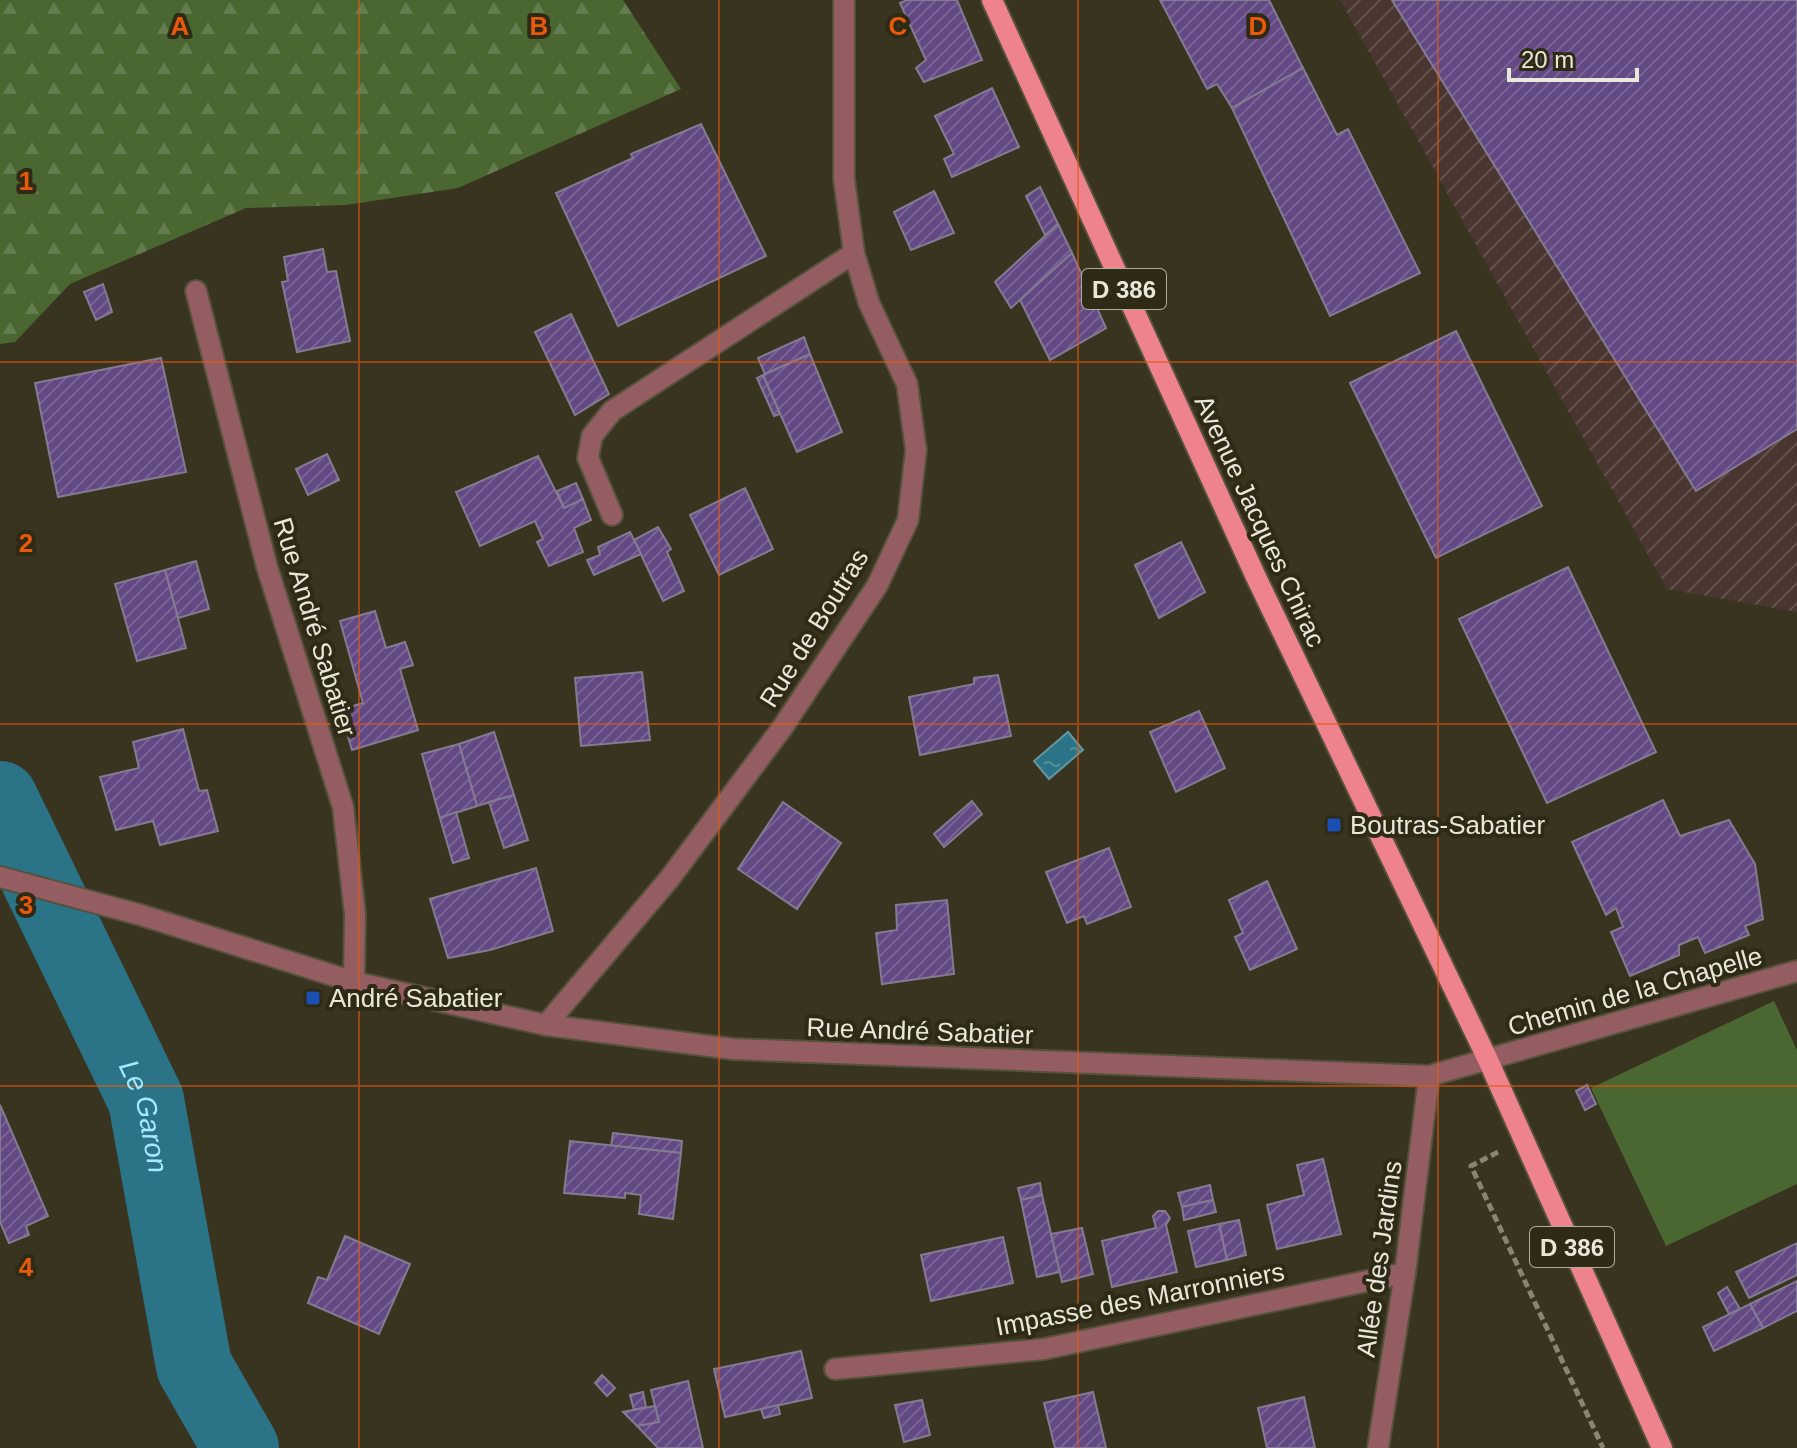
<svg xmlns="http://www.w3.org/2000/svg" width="1797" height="1448" viewBox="0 0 1797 1448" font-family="Helvetica,sans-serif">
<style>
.industrial{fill:url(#industrial-furrows)}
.forest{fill:url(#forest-firs)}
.park{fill:#4a6731}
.water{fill:url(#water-ripples);stroke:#6496a0;stroke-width:2}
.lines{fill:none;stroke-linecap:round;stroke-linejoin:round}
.river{stroke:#2b7488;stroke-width:76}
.building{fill:url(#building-hatch);stroke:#847b92;stroke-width:2}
.minor-casing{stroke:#55513d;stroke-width:24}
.major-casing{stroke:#55513d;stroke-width:24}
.path{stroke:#888573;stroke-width:5;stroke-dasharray:8 4;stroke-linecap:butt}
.minor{stroke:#935d61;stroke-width:20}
.major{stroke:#ee828d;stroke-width:20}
.grid{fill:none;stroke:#e8590c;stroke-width:2;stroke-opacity:0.55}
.transit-dot{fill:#1a4fb4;stroke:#2f2a15;stroke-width:3}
.labels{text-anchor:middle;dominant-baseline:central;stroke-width:8;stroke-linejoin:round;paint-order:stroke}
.shield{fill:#2f2a15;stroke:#b1ae9e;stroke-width:2}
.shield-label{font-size:24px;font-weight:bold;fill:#e9e7d9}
.street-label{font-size:26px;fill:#e9e7d9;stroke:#2f2a15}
.poi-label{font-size:26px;fill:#e9e7d9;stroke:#2f2a15;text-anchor:start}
.water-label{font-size:28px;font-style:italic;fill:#a3e9ff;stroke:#2f2a15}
.grid-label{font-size:26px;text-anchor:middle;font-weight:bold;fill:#e8590c;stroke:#2f2a15;stroke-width:8;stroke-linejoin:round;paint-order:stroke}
</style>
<defs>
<pattern id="industrial-furrows" width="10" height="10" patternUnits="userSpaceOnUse" patternTransform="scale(2)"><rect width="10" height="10" fill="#4a3630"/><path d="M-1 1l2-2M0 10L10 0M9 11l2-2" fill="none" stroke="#64534d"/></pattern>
<pattern id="forest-firs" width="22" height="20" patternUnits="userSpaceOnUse" patternTransform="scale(2)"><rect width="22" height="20" fill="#4a6731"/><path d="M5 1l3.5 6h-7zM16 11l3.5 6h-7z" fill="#647d4e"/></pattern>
<pattern id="water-ripples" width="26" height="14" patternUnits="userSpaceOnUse" patternTransform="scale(2)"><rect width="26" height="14" fill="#2b7488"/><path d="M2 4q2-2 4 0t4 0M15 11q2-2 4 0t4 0" fill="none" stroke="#548e9e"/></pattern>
<pattern id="building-hatch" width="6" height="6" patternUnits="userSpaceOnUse" patternTransform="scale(2)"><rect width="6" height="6" fill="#634984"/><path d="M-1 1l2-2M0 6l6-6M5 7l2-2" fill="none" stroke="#796395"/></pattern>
</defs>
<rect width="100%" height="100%" fill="#39341f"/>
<!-- industrial -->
<path class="industrial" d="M1340,0H1797V612L1667,589Z"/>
<!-- forest -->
<path class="forest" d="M0,0H623L681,89L458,188L346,205L246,208L70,284L15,342L0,344Z"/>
<!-- park -->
<path class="park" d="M1774,1001L1797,1050V1184L1666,1246L1591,1088Z"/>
<!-- water -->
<path class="water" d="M1068,732L1083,750L1049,779L1034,761Z"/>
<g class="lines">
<!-- river -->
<path class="river" id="s1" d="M0,799L146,1100L194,1366L241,1448"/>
</g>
<!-- building -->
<g class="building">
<path d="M907,0H957L982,60L924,82L916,68L926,60L900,3Z"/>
<path d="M1160,0H1269L1303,68L1232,108L1217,84L1207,89Z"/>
<path d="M1392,0H1797V429L1696,491Z"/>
<path d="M1303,68L1337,135L1348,129L1420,273L1330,316L1232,108Z"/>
<path d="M992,88L1019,147L952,177L944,159L954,154L935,116Z"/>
<path d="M701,124L766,256L618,326L556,193L633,158L631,154Z"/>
<path d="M1040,187L1058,224L1045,235L1026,196Z"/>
<path d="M934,191L954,233L911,250L894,212Z"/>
<path d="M1058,224L1072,253L1011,308L995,282Z"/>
<path d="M323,249L327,272L336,271L350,341L297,352L282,282L288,281L284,257Z"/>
<path d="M1072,253L1106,328L1050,360L1020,300Z"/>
<path d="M103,284L112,312L96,320L84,292Z"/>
<path d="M571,314L609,394L575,415L535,332Z"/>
<path d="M1456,331L1542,506L1436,558L1350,383Z"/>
<path d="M804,337L810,354L765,374L758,358Z"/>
<path d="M810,354L842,432L797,452L763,375Z"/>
<path d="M161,358L186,472L58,497L35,383Z"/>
<path d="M763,375L780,414L774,416L757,378Z"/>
<path d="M327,454L339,480L308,495L296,469Z"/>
<path d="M538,456L564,508L583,499L591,520L574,528L583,552L549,566L537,542L543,539L535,521L480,546L456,492Z"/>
<path d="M576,483L583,499L564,508L557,491Z"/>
<path d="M745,488L773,549L719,575L690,515Z"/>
<path d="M658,527L671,549L667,552L684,591L663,601L634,540Z"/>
<path d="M630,532L641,554L594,575L587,560L600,555L598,547Z"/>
<path d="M1181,542L1205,592L1159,618L1135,565Z"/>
<path d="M196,561L209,609L178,618L165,570Z"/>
<path d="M1568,567L1656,752L1547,803L1459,619Z"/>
<path d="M165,570L186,648L137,661L115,584Z"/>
<path d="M375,611L386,648L405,642L413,665L400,669L418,730L352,750L340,710L363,703L340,621Z"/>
<path d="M642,672L650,740L581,746L575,678Z"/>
<path d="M998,675L1011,736L920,755L909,697L974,684V678Z"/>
<path d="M1199,711L1225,768L1176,792L1150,732Z"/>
<path d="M183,729L199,791L207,790L218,831L160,845L153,821L116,830L100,777L139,768L133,742Z"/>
<path d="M494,732L514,795L477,806L459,744Z"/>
<path d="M459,744L477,806L440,818L422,754Z"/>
<path d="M514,795L528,840L504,848L489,802Z"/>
<path d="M1663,800L1680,836L1729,820L1755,864L1763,919L1745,926L1749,935L1705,953L1698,937L1679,945V955L1630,976L1611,932L1623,927L1616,908L1606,915L1572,842Z"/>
<path d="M972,801L982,814L944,847L934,834Z"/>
<path d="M783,802L841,843L797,909L738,869Z"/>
<path d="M456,812L469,858L453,863L440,818Z"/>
<path d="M1109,848L1131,907L1087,924L1084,916L1067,923L1046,872Z"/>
<path d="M536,868L553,931L490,950L448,958L430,899Z"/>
<path d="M1267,881L1297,949L1250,970L1235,937L1243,933L1229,900Z"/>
<path d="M947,900L954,974L882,984L876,933L897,930L896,905Z"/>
<path d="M1587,1085L1596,1104L1585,1110L1576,1091Z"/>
<path d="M0,1105L48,1216L26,1226L29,1235L9,1243L0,1222Z"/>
<path d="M613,1133L682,1141L681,1153L611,1146Z"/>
<path d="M570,1141L681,1153L673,1219L639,1214L641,1195L625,1193V1198L564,1193Z"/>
<path d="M1323,1159L1341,1234L1277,1249L1267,1205L1304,1195L1297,1165Z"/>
<path d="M1040,1183L1042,1195L1021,1200L1018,1188Z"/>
<path d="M1210,1185L1213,1200L1182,1207L1178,1193Z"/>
<path d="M1042,1195L1060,1272L1037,1277L1021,1200Z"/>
<path d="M1213,1200L1216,1212L1184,1220L1182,1207Z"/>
<path d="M1158,1211H1165L1170,1218L1166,1225L1177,1272L1112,1287L1102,1241L1156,1228L1153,1216Z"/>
<path d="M1239,1220L1246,1255L1227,1260L1219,1224Z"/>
<path d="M1219,1224L1227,1260L1196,1267L1188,1231Z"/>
<path d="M1082,1228L1093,1274L1062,1282L1051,1234Z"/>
<path d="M345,1236L410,1264L379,1334L308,1303L318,1277L327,1280Z"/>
<path d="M1003,1237L1013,1283L931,1301L921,1255Z"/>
<path d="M1797,1243V1275L1749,1298L1736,1272Z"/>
<path d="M1797,1281V1311L1763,1328L1750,1304Z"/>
<path d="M1727,1287L1740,1309L1729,1314L1718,1293Z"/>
<path d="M1750,1304L1763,1328L1714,1351L1703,1327Z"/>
<path d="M801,1351L812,1398L725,1417L714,1369Z"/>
<path d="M602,1375L615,1388L607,1396L595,1383Z"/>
<path d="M688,1381L703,1448H658L637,1426L659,1422L651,1390Z"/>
<path d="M643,1392L646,1407L634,1410L630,1395Z"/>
<path d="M1093,1392L1106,1448H1055L1044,1403Z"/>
<path d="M1304,1397L1315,1448H1267L1258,1408Z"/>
<path d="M922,1400L930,1435L904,1442L895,1405Z"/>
<path d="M778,1405L780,1414L764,1418L761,1409Z"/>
<path d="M655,1406L659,1422L637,1426L623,1412Z"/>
</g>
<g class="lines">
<defs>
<g id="minor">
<path d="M196,291L267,567L343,807L355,914L354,982"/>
<path d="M612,515L588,458L592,436L612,411L854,253"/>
<path d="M0,877L141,915L354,982L546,1025L733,1049L1429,1076L1797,971"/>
<path d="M546,1025L670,878L782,728L877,586L908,520L916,450L907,384L869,303L854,253L844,179V0"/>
<path d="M835,1369L1044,1349L1405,1273"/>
<path d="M1378,1448L1405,1273L1429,1076"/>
</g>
<path id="major" d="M992,0L1256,577L1488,1060L1662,1448"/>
</defs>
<!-- minor casing -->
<use href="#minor" class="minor-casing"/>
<!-- major casing -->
<use href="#major" class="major-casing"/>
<!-- path -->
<path class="path" d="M1498,1152L1471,1166L1603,1448"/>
<!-- minor -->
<use href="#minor" class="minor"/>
<!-- major -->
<use href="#major" class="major"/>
</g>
<!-- grid -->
<path class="grid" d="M359,0V1448M719,0V1448M1078,0V1448M1438,0V1448M0,362H1797M0,724H1797M0,1086H1797"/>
<!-- markers -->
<g class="transit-dot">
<rect x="1326" y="817" width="16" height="16" rx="4"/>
<rect x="305" y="990" width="16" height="16" rx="4"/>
</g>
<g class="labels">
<!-- shield labels -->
<g class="shield">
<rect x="1082" y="269" width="84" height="40" rx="6"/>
<rect x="1530" y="1227" width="84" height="40" rx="6"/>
</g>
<g class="shield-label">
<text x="1124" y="289">D 386</text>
<text x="1572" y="1247">D 386</text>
</g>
<!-- street labels -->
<g class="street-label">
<text transform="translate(1260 521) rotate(65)">Avenue Jacques Chirac</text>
<text transform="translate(315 627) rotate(73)">Rue André Sabatier</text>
<text transform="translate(814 628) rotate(-58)">Rue de Boutras</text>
<text transform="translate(1635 991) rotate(-16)">Chemin de la Chapelle</text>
<text transform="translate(920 1031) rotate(2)">Rue André Sabatier</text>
<text transform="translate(1379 1259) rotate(-82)">Allée des Jardins</text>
<text transform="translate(1140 1299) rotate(-11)">Impasse des Marronniers</text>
</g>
<!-- poi labels -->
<g class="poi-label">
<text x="1350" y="825">Boutras-Sabatier</text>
<text x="329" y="998">André Sabatier</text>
</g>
<!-- water labels -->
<g class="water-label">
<text stroke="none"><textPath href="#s1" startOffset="350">Le Garon</textPath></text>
</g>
</g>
<g class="grid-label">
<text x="180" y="35">A</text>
<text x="539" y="35">B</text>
<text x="898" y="35">C</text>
<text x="1258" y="35">D</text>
<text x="26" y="190">1</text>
<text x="26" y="552">2</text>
<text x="26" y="914">3</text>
<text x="26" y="1276">4</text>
</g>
<!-- scale -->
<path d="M1509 68v12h128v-12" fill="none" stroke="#e9e7d9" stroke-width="4"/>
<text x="1521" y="68" font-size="24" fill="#e9e7d9" stroke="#2f2a15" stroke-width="6" paint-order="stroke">20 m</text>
</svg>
